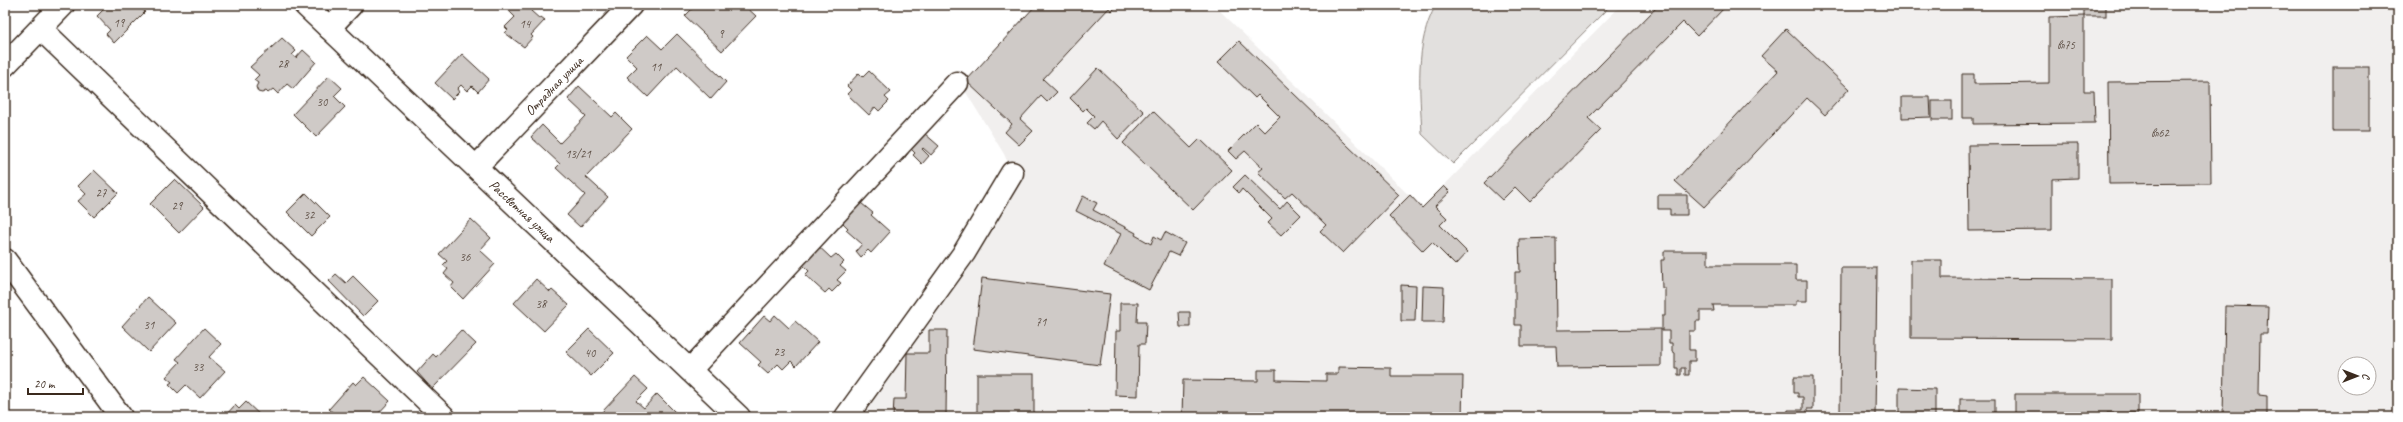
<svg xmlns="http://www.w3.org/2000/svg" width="2403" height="422" viewBox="0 0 2403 422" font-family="Caveat,sans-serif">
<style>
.built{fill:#f1efee;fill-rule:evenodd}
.green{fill:#e2e0de;stroke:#8e857e}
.building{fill:#cfcac7;stroke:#3b2a1e}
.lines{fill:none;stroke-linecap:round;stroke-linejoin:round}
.minor-casing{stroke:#3b2a1e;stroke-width:25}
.minor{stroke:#fff;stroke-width:22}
.labels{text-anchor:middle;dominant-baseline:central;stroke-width:4;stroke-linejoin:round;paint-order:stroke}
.number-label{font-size:12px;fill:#605248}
.street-label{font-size:14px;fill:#3b2a1e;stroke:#fff}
</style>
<rect width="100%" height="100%" fill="#fff"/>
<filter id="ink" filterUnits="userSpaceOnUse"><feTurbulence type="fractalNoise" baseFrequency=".025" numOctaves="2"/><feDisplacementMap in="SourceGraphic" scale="8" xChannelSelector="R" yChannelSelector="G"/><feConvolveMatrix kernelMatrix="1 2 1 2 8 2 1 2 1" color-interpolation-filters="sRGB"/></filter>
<g filter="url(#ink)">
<!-- built -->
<path class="built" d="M1036,5H1214L1422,208L1621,5H2156L2157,11L2398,5V412L2395,417H861L977,256L1018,186L1004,154L962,86ZM2345,364H2369V388H2345Z"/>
<!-- green -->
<path class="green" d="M1436,5H1611L1453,164L1422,134C1420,91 1414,44 1436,5Z"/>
<!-- building -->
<g class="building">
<path d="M108,5H138L145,12L114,43L106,34L110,30L97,16Z"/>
<path d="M511,5H525L528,7L532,5L534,7L531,11L540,19L541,17L545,20L531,35L533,37L524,47L505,33L508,30L505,27L515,17L507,9Z"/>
<path d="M696,5H744L756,16L722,51L685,16Z"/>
<path d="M1036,5H1117L1112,11L1109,8L1043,79L1057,92L1047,102L1041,96L1020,119L1033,131L1019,145L1005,132L1012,124L966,81Z"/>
<path d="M1659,5H1727L1697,36L1683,22L1588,118L1601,130L1530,202L1515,187L1502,200L1484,183Z"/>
<rect x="2084" y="5" width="22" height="11"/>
<path d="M2084,16V91H2094L2095,123L1973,124V118H1962V74H1974V84L2049,83V17Z"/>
<path d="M1786,29L1849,89L1825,115L1807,98L1704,207L1675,181L1778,71L1761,56Z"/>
<path d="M677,34L726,82L711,99L677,66L648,97L627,77L637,67L626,56L647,35L662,49Z"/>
<path d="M282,38L296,51L292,55L296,58L303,50L316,62L293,89L287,84L278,94L273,89L268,93L266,91L262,93L258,92L256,87L258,83L254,80L259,75L250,67Z"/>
<path d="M1239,41L1399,195L1343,253L1320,231L1326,225L1292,192L1285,198L1258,172L1263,168L1245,151L1236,159L1228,151L1256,123L1265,132L1280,117L1258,95L1255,98L1218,62Z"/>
<path d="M462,54L489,79L478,92L472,86L467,91L461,85L457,89L459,92L452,99L435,83Z"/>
<rect x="2333" y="67" width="36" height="64"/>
<path d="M1098,68L1144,112L1118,139L1101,121L1094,129L1087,123L1094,116L1086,108L1083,111L1070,98Z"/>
<path d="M869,71L891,92L885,97L889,101L879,111L875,107L869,115L847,94L851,90L847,86L859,73L863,77Z"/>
<path d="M329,76L342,88L334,96L345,107L316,137L293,114Z"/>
<path d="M2210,81L2211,183L2109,184L2108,82Z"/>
<path d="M579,86L612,117L616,113L632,129L586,177L608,197L580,227L567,215L585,195L556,168L560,164L531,137L542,125L560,143L586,116L568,99Z"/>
<path d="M1902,97H1930L1931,117L1902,118Z"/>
<rect x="1932" y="101" width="20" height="19"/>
<path d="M1153,111L1191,148L1200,139L1232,170L1193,210L1123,143Z"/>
<path d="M924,133L939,146L931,155L923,148L922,149L929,156L922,164L913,155L915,153L911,149L901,163L894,156Z"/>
<path d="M2078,144V178L2052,179V230L1969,231L1968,145Z"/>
<path d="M94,170L118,193L94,217L78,201L86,194L78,186Z"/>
<path d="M1245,175L1280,209L1287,201L1301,215L1281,235L1268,223L1272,219L1242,189L1239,193L1233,187Z"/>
<path d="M175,179L204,207L179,233L150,204Z"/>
<path d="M1444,186L1450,192L1435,206L1447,218L1440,225L1467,252L1455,265L1432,242L1423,251L1389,216L1410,195L1422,208Z"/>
<path d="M306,193L330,217L311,236L287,212Z"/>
<path d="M1658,195H1687V215H1670V209H1658Z"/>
<path d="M1083,196L1097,203L1093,210L1136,233L1135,235L1151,244L1154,236L1161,240L1165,232L1185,243L1178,256L1169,252L1149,290L1104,266L1121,234L1076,211Z"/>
<path d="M855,198L873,213L871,215L890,232L871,253L868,250L861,257L856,251L862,244L846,230L848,228L837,217Z"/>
<path d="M471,219L491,238L480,250L495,264L463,299L451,287L454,283L444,274L448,269L443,265L447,261L439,254Z"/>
<path d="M1556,238L1557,330L1661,329V366L1557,367L1556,346H1521V325H1515V272H1520L1519,239Z"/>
<path d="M813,241L831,258L836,254L844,262L840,266L846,271L837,280L841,283L832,292L829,289L825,293L805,275L809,271L797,259Z"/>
<path d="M1664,251H1708V265H1796V280H1807V301H1796V305H1713L1714,311H1700V321H1696V331H1689V350H1695V361H1689V375H1685V368H1681V375H1678V368H1675V353L1672,351V343H1669V331H1662V316H1665V288H1662L1661,260H1664Z"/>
<path d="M1911,260H1942V278L2112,279V339L1911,338Z"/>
<path d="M1841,268H1877L1875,417H1840Z"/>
<path d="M336,274L346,283L353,276L378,301L363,316L329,281Z"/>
<path d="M982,278L1110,294L1100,365L973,349Z"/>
<path d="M536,279L550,292L552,290L569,305L544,331L514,303Z"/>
<path d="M1401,285L1416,286L1415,321H1401Z"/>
<path d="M1423,286L1444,287L1443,322H1422Z"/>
<path d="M148,297L176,323L149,352L122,326Z"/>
<path d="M1120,303H1138L1137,322H1146L1145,344H1139L1138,396L1115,395L1116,331H1120Z"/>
<path d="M2225,306L2268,307L2267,334H2260L2259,395L2267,396V417H2223Z"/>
<path d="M1179,312H1190V327H1180Z"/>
<path d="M775,315L789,328L795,321L818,342L796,366L791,361L783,369L778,364L768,374L758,365L761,362L740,343L764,316L770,321Z"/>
<path d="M204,328L221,344L209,357L225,371L200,398L186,385L178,393L169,384L172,382L166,377L180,362L176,359Z"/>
<path d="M589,329L614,353L591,376L566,352Z"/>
<path d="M461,330L476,344L432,389L417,372L433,354L436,357Z"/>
<path d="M929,330H947L946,416L950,417H893L894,399H906L907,353H929Z"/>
<path d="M1338,367L1391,368V376H1463L1462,417H1182L1183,380L1258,381V370H1276V380L1326,381V374H1338Z"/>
<rect x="977" y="374" width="57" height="43"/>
<path d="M364,377L390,401L375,417H338L329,409L353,382L356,385Z"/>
<path d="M635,377L648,389L636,401L644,408L657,394L677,414L674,417H608L602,412Z"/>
<path d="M1794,377H1813V409H1807V417H1783L1787,416L1788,410H1803V397H1798V393H1794Z"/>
<path d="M1899,388L1935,389V417H1899Z"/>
<path d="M2015,394H2138V413H2107V417H2015Z"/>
<rect x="1960" y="399" width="35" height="18"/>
<path d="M246,402L262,417H224L235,405L239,409Z"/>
</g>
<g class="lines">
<defs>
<g id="minor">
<path d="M305,5L739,417"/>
<path d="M329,28L351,5"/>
<path d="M41,29L444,417"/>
<path d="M5,65L63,5"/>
<path d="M476,167L631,5"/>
<path d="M5,260L121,417"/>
<path d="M690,370L957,83"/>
<path d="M846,417L964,253L1012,173"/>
</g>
</defs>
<!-- minor casing -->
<use href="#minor" class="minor-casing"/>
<!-- minor -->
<use href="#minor" class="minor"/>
</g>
</g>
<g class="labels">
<!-- number labels -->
<g class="number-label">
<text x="119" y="23">19</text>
<text x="525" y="24">14</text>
<text x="721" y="34">9</text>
<text x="2066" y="45">вл75</text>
<text x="283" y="64">28</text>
<text x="656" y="67">11</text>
<text x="322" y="102">30</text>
<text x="2160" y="133">вл62</text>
<text x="578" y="154">13/21</text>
<text x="101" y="193">27</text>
<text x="177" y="206">29</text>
<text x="309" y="215">32</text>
<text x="465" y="257">36</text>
<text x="541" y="304">38</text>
<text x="1041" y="322">71</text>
<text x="149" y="325">31</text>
<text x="779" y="352">23</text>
<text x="590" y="353">40</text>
<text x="198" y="367">33</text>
</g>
<!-- street labels -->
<g class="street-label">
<text transform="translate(554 86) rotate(-46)">Отрадная улица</text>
<text transform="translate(522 211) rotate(43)">Рассветная улица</text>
</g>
</g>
<!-- margin -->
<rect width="2403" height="422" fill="none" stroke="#fff" stroke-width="20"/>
<rect x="10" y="10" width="2383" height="402" fill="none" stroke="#3b2a1e" stroke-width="1.5" filter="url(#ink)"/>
<!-- north arrow -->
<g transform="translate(2357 376) rotate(90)"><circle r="19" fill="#ffffff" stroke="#b1aaa5"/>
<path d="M0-3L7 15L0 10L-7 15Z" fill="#3b2a1e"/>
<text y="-6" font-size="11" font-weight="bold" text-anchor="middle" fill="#3b2a1e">С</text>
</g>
<!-- scale -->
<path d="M28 388v6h55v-6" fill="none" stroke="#3b2a1e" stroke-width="2"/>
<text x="34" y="388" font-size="12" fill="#3b2a1e" stroke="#ffffff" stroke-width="3" paint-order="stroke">20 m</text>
</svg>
